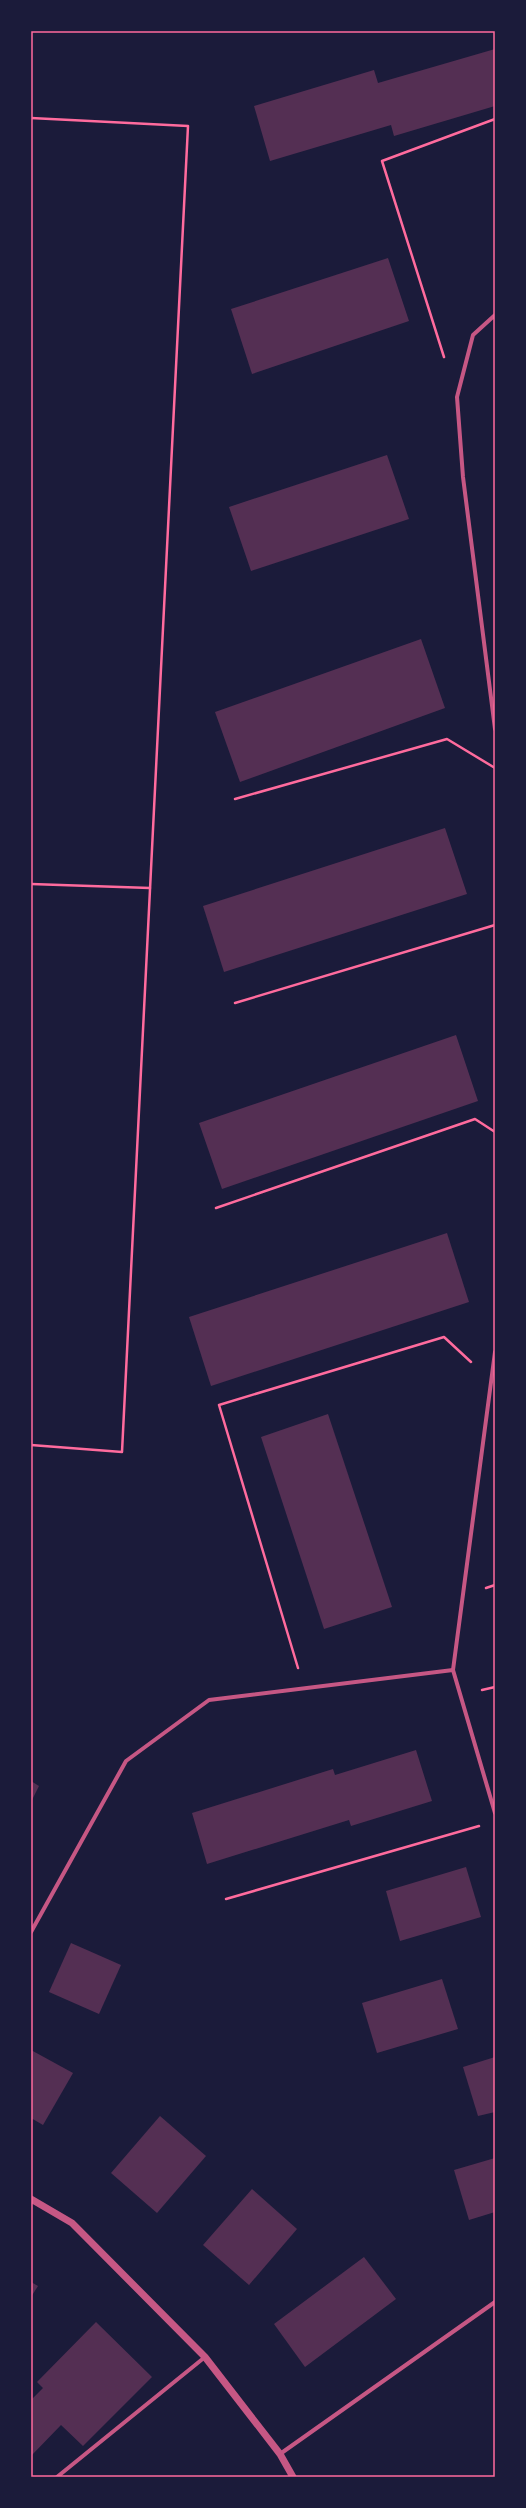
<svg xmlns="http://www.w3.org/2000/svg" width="526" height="2508" viewBox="0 0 526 2508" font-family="'Work Sans',sans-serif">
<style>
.building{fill:#542f53}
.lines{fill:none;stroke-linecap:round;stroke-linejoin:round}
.path{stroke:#ff6b9d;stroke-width:2.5}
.minor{stroke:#c65784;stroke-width:4}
.tertiary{stroke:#c65784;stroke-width:7}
.neatline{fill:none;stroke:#ff6b9d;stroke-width:1.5}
</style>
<rect width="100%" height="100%" fill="#1b1b3a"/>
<!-- building -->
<g class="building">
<path d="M495,49V106L394,136L391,125L270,161L254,106L374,70L378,83Z"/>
<path d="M388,258L409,321L252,374L231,309Z"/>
<path d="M387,455L409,519L251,571L229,507Z"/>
<path d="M421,639L445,708L240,782L215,712Z"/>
<path d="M445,828L467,894L224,972L203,906Z"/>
<path d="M456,1035L478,1101L222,1189L199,1123Z"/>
<path d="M447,1233L469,1302L211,1386L189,1317Z"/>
<path d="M328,1414L392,1607L324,1629L261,1437Z"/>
<path d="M416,1750L432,1801L351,1826L349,1820L207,1864L192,1813L333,1769L335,1775Z"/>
<path d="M31,1781L39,1786L31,1802Z"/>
<path d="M466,1867L481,1917L400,1941L386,1891Z"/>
<path d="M71,1943L121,1965L99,2014L49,1992Z"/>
<path d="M442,1979L458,2029L377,2053L362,2003Z"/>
<path d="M31,2050L73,2073L43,2125L31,2118Z"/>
<path d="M495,2057V2112L478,2116L463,2067Z"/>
<path d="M160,2116L206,2156L157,2213L111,2173Z"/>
<path d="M495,2158V2212L469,2220L454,2170Z"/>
<path d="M252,2189L297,2229L249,2285L203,2245Z"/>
<path d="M364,2257L396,2299L305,2367L274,2324Z"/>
<path d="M31,2282L38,2286L31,2297Z"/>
<path d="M96,2322L152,2377L83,2446L61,2425L31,2456V2400L43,2388L37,2382Z"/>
</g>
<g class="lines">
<!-- path -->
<g class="path">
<path d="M31,118L188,126L122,1452L31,1445"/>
<path d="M444,357L382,161L495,119"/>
<path d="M235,799L447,739L495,768"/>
<path d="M31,884L150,888"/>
<path d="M235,1003L495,925"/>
<path d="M216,1208L475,1119L495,1132"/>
<path d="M486,1588L495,1585"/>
<path d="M298,1668L219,1405L444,1337L471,1362"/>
<path d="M482,1690L495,1687"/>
<path d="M226,1899L479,1826"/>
</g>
<!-- minor -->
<g class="minor">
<path d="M495,315L473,335L457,397L463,477L495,729"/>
<path d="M495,1352L453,1670L495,1813"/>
<path d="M31,1932L126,1761L209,1700L453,1670"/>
<path d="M280,2454L495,2302"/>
<path d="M57,2477L205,2357"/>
</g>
<!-- tertiary -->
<path class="tertiary" d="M31,2199L72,2223L205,2357L280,2454L293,2477"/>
</g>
<!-- border -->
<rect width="526" height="2508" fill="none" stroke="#1b1b3a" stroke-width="64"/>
<rect x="32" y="32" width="462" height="2444" class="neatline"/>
</svg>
